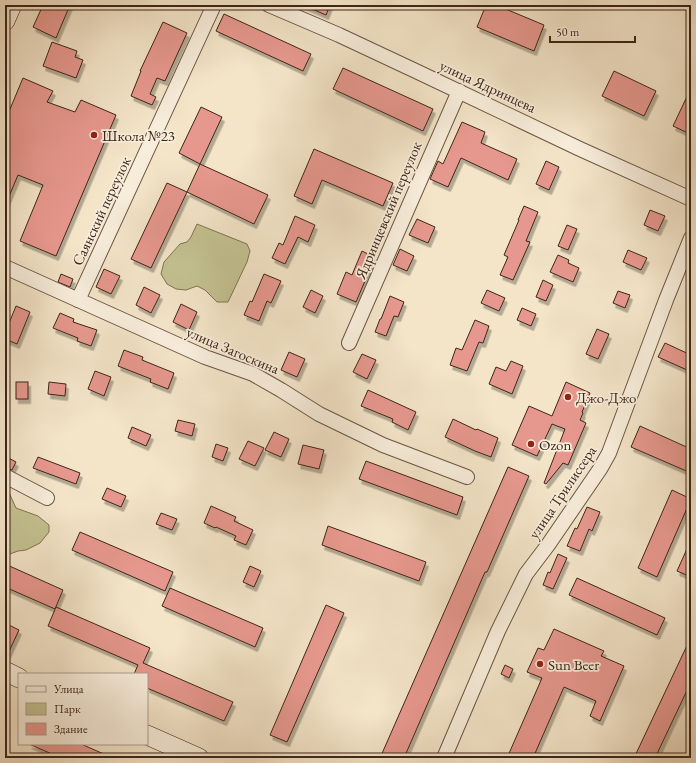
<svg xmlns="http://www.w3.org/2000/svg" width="696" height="763" viewBox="0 0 696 763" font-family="'EB Garamond',serif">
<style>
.green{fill:#c4c291;stroke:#807454}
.building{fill:#e7988e;stroke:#3d2518;filter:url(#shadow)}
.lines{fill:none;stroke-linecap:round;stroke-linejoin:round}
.street-casing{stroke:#6b5544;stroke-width:16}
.secondary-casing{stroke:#3d2518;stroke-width:20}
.street{stroke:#f8eedc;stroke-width:14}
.secondary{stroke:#f8eedc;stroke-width:19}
.poi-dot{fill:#8f2418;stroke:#f8eedc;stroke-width:1.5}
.labels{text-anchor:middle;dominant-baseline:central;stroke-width:3.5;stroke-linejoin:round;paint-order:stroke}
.street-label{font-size:15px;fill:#3d2518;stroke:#f8eedc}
.poi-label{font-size:15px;fill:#3d2518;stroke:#f8eedc;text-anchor:start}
</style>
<defs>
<filter id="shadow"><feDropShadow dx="2.5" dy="4.5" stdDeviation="0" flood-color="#0004"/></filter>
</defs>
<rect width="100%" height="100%" fill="#f4e5c9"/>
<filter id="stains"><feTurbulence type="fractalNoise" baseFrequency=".005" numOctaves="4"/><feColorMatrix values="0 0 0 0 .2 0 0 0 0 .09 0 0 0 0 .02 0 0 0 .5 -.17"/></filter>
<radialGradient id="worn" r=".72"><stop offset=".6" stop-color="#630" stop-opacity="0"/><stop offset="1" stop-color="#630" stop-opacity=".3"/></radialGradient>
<!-- green -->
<g class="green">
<path d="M197,224L247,244L250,251L247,262L228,302H217L205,290L197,286L186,290L176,289L167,284L161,274L164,262L180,244L187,242L191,237Z"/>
<path d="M5,484L16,508L38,516L49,525V532L40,543L26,550L18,551L10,554L5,552Z"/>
</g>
<!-- building -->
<g class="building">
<path d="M43,5H70L56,38L33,27Z"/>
<path d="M303,5H330L326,15Z"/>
<path d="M486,5H496L544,25L534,51L477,27Z"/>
<path d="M224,14L311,54L303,71L216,31Z"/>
<path d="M163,22L187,33L165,81L157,78L150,94L156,97L152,105L131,96L141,71H140Z"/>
<path d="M52,42L77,51L75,57L83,60L76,78L43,66Z"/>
<path d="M343,68L433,109L423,131L333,89Z"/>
<path d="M614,71L656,91L644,116L602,96Z"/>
<path d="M23,78L53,91L47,102L75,112L81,100L116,115L56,256L20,241L43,185L18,175L5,206V121Z"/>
<path d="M691,88V128L688,133L673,126Z"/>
<path d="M201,107L222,117L200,164L179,153Z"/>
<path d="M462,122L485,132L481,143L517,159L508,180L461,158L448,187L430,179L438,161L443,164Z"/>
<path d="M314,149L393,183L383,206L322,180L312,204L294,196Z"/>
<path d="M546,161L559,167L549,190L536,184Z"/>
<path d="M200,164L268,195L254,224L187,192Z"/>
<path d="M167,183L187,192L151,268L131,259Z"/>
<path d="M524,206L538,212L526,241L530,242L513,280L500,275L508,257L504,255L519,220H518Z"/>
<path d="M650,210L665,216L658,231L644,225Z"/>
<path d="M295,216L315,225L308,242L298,237L285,264L272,258L279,243L283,245Z"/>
<path d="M417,219L435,227L428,243L409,235Z"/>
<path d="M567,225L577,229L568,250L558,246Z"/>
<path d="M400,249L414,256L407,271L393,265Z"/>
<path d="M628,250L647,258L641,270L623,262Z"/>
<path d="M362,251L374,257L364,280L365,281L356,302L337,294L346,272L352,275Z"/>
<path d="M558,255L569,260L568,263L579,268L573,282L550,272Z"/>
<path d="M104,269L120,276L111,294L96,287Z"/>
<path d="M61,274L73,279L70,287L58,282Z"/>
<path d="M264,274L281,281L271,303L267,301L259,321L244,315L250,301L252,302Z"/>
<path d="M543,280L553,285L546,301L536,297Z"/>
<path d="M144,287L160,295L151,313L136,305Z"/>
<path d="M311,290L323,296L315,313L303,307Z"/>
<path d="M487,290L505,298L499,311L481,303Z"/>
<path d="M618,291L630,295L625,308L613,303Z"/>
<path d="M390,296L404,302L398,317L394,316L386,336L375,332L380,319H381Z"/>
<path d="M181,304L197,312L189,330L173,322Z"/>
<path d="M16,306L30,312L17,344L5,339V333Z"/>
<path d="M522,308L536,314L531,326L517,320Z"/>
<path d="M60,313L74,319L73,322L97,330L91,346L77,341L78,338L53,328Z"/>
<path d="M475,320L489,326L483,343L479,342L467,371L450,365L456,348L462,350Z"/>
<path d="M597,329L609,334L598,359L586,354Z"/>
<path d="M665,343L691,355V361L687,370L658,357Z"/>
<path d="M124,350L143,357L142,360L174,373L168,389L150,382L151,379L118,366Z"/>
<path d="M289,352L305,359L297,377L281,370Z"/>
<path d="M362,354L376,360L367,379L353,372Z"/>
<path d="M511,361L523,366L512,394L489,384L496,367L506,371Z"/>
<path d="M95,371L111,377L104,396L88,389Z"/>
<rect x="16" y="382" width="12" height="17"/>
<path d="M49,382L66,384L65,396L48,394Z"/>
<path d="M566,382L590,393L582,412L583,413L580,420L586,423L568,465L563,463L546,484L544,483L565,429L552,424L537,456L512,445L529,406L552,416Z"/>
<path d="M368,390L416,412L408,430L392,422L393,419L361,406Z"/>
<path d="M453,419L476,430L477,429L498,438L491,457L475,451L445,437Z"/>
<path d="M178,420L195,424L192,436L175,431Z"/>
<path d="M640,426L691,449V473L631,447Z"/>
<path d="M132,427L151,435L146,446L128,438Z"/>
<path d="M274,432L289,439L281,457L265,450Z"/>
<path d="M248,441L264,448L255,466L239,459Z"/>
<path d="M216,444L228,448L223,461L212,457Z"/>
<path d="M303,445L324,450L319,469L298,464Z"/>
<path d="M5,456L16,462L12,470L5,468Z"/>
<path d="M38,457L80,473L76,484L33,468Z"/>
<path d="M366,461L463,497L457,515L359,479Z"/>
<path d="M508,467L529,476L487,572H485L404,758H380Z"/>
<path d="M107,488L126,496L121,507L102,499Z"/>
<path d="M672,490L691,499L657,577L638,568Z"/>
<path d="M211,506L236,517L234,521L253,530L246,545L234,540L236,536L216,527L215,528L204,523Z"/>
<path d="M587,507L600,512L592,531L589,529L580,551L567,546L575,528L577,529Z"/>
<path d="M161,513L177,519L172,530L156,524Z"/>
<path d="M328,526L426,562L419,581L322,545Z"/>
<path d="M80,532L173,572L165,591L72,550Z"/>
<path d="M691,540V577L677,571Z"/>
<path d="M558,554L567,558L553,589L543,585L548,572L550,573Z"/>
<path d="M5,564L63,590L55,609L5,587Z"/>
<path d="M250,566L261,571L254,587L243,582Z"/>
<path d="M577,578L665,618L657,635L569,595Z"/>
<path d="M170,588L263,628L255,647L162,606Z"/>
<path d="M326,605L344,613L287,742L270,735Z"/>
<path d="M56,607L150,648L143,663L233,702L224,721L147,688V674H134L138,665L48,626Z"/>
<path d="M5,623L19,630L5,660Z"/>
<path d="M554,629L604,651L601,656L624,666L600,721L590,716L596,701L564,687L533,758H507L542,678L527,672L538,648L544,650Z"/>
<path d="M691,637V682L655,758H634Z"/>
<path d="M505,665L513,669L509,678L501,674Z"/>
<path d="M29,744H81L113,758H61Z"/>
</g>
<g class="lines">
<defs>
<g id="street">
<path d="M269,5L339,35L420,73L580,149L691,199"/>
<path d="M5,267L205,357L253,374L281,390L319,414L383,445L467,477"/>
<path d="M78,300L214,5"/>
<path d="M349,343L459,91"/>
<path d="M5,476L47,498"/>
<path d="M444,758L498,631L526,574L548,545L600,469L609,453L666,300L691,238"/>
</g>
<g id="secondary">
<path d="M5,21L12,5"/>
<path d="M5,671L19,678"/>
<path d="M147,735L199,758"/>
</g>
</defs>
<!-- street casing -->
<use href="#street" class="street-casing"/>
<!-- secondary casing -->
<use href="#secondary" class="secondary-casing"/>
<!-- street -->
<use href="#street" class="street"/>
<!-- secondary -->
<use href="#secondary" class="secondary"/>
</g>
<!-- markers -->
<g class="poi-dot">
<circle cx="94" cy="135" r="4"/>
<circle cx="568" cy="397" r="4"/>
<circle cx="531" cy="444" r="4"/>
<circle cx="540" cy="664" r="4"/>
</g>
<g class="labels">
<!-- street labels -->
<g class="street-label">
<text transform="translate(488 86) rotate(25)">улица Ядринцева</text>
<text transform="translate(388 210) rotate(-67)">Ядринцевский переулок</text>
<text transform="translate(101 211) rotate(-65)">Саянский переулок</text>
<text transform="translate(233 350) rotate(23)">улица Загоскина</text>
<text transform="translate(562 492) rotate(-56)">улица Трилиссера</text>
</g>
<!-- poi labels -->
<g class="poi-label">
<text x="102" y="135">Школа №23</text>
<text x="576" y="397">Джо-Джо</text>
<text x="539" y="444">Ozon</text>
<text x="548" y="664">Sun Beer</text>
</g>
</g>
<!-- margin -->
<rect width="696" height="763" fill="none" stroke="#f4e5c9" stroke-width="20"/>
<rect x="6" y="6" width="684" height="751" fill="none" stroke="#3d2518" stroke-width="2"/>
<rect x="10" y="10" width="676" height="743" fill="none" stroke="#3d2518"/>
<!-- legend -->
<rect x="18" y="673" width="130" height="72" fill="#f8eedc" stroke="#ad9e8e"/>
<rect x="26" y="686" width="20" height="6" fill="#f8eedc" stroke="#ad9e8e"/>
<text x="54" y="693" font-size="12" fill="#3d2518">Улица</text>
<rect x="26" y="703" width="20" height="12" fill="#c4c291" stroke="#ad9e8e"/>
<text x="54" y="713" font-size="12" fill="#3d2518">Парк</text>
<rect x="26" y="723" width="20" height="12" fill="#e7988e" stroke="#ad9e8e"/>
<text x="54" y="733" font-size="12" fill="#3d2518">Здание</text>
<!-- scale -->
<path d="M550 36v6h85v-6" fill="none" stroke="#3d2518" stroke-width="2"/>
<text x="556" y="36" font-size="12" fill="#3d2518" stroke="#f8eedc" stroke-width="3" paint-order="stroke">50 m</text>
<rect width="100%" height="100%" filter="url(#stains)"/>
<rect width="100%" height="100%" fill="url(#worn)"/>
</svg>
